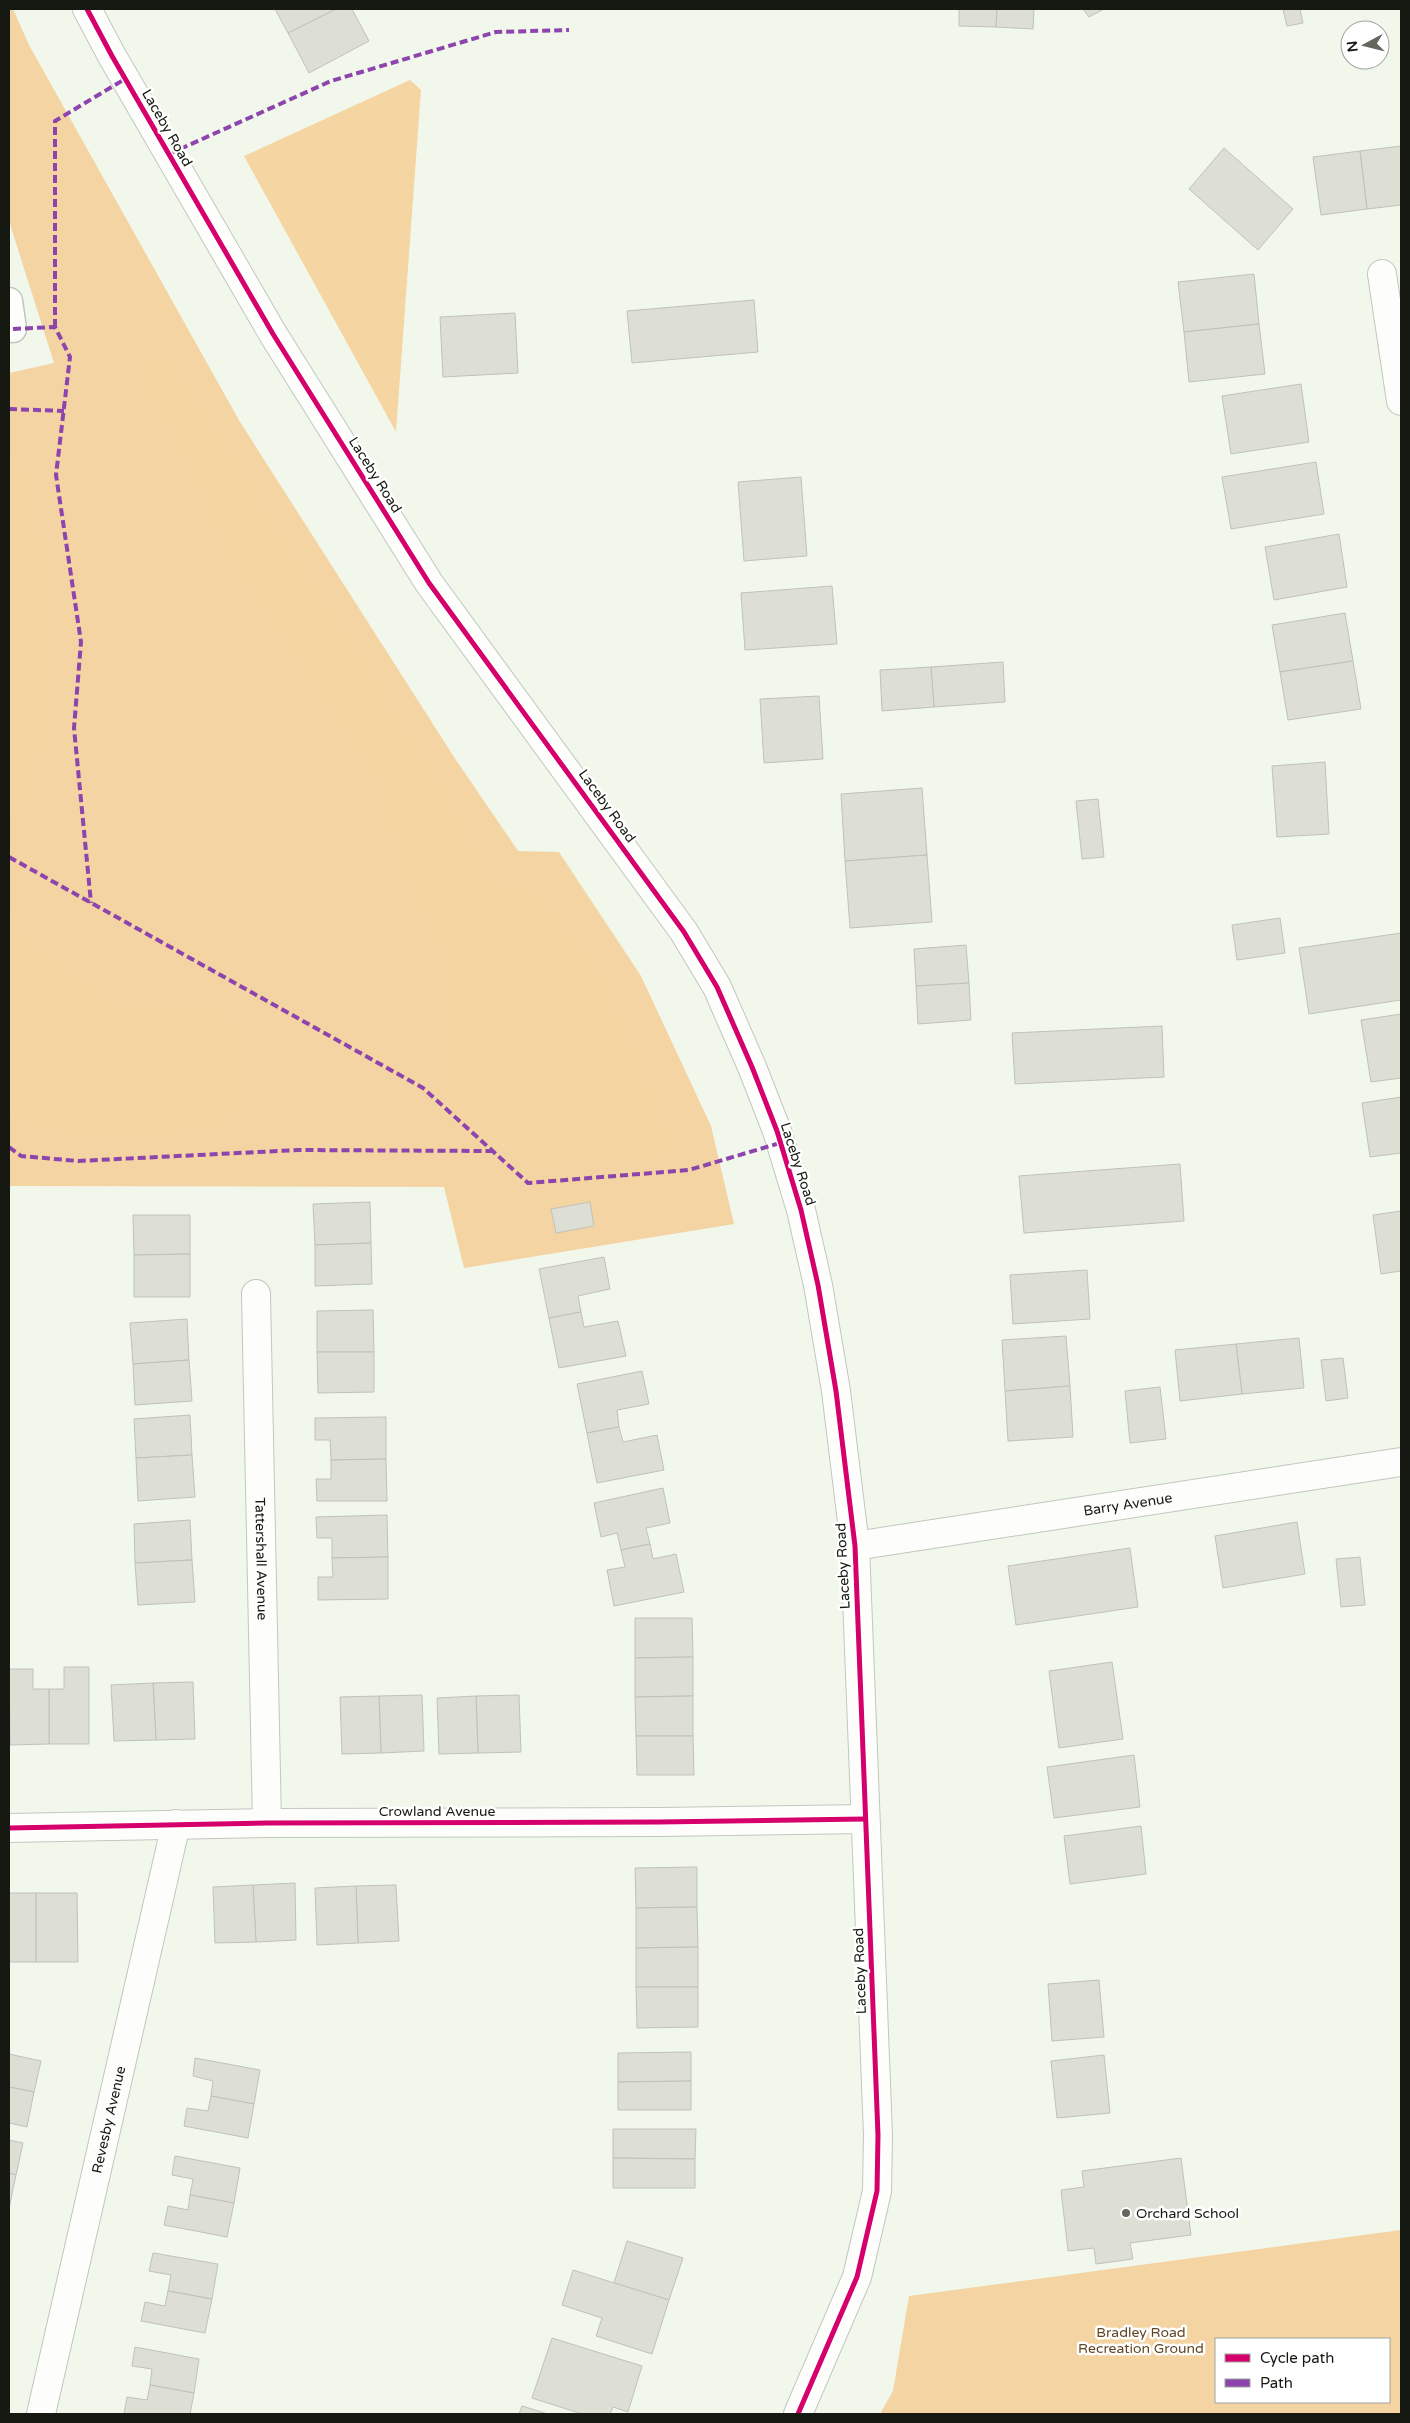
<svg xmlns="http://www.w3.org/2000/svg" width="1410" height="2423" viewBox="0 0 1410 2423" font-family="'Varela Round',sans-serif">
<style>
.green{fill:#f3d4a2;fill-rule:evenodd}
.forest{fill:#f5d5a1}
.building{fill:#dddfd5;stroke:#c0c2b9}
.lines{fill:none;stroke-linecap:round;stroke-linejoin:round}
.service-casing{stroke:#c2c7be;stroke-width:29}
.minor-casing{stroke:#c2c7be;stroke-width:30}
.trunk-casing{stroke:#c2c7be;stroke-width:30}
.service{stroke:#fdfefc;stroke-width:26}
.minor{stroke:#fdfefc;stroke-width:28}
.trunk{stroke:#fdfefc;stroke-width:28}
.quiet{stroke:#8e44ad;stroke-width:4;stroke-dasharray:8 4;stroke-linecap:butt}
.cycleway-casing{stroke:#fff;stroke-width:8}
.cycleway{stroke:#d6006c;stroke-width:5}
.poi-dot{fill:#63675e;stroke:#fff;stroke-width:2}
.labels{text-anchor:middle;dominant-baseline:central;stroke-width:5;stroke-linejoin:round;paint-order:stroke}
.street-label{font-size:14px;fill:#161912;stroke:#fff}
.poi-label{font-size:14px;fill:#161912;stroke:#fff;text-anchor:start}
.park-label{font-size:14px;fill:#624724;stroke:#fff}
</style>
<rect width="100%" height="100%" fill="#f2f7ec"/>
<!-- green -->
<g class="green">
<path d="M9,9H13L29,45L240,422L454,757L518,851L559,852L641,976L711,1126L734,1224L464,1268L444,1187L9,1186V373L54,363L9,221Z"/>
<path d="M1401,2230V2414H880L893,2391L909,2296ZM1216,2339H1389V2402H1216Z"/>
</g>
<!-- forest -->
<g class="forest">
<path d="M410,80L421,90L396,432L244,156Z"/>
<path d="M168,358L207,413L446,787L496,889L544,891L607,985L681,1156L527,1168L448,1104L438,1019L439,948L393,853L374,782L235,572L197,491L130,362Z"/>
<path d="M9,457L30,475L52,568V721L31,789L21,813L9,814Z"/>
<path d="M9,912L42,951L116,1003L229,1009L246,1039L242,1093L231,1129C175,1133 53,1150 9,1116Z"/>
</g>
<!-- building -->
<g class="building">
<path d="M275,9H336L288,33Z"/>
<path d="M336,9H352L369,41L309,73L288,33Z"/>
<path d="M959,9H997L996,27L959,26Z"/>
<path d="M997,9H1034L1033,29L996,27Z"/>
<path d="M1083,9H1104L1089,17Z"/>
<path d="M1283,9H1300L1303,23L1287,26Z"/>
<path d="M1401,146V205L1367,209L1360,151Z"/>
<path d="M1224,148L1293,209L1258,250L1189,189Z"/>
<path d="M1360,151L1367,209L1321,215L1313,157Z"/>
<path d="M1254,274L1259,324L1184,332L1178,282Z"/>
<path d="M754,300L758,352L632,363L627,311Z"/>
<path d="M515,313L518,373L443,377L440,317Z"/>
<path d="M1259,324L1265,374L1189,382L1184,332Z"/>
<path d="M1301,384L1309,442L1231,454L1222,396Z"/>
<path d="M1316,462L1324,514L1231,529L1222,477Z"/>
<path d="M801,477L807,556L744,561L738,482Z"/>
<path d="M1339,534L1347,587L1274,600L1265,547Z"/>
<path d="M832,586L837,644L745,650L741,593Z"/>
<path d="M1345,613L1353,661L1280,672L1272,625Z"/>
<path d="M1353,661L1361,709L1288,720L1280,672Z"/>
<path d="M1003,662L1005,702L934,707L931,667Z"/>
<path d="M931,667L934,707L882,711L880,670Z"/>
<path d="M819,696L823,759L764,763L760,699Z"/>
<path d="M1325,762L1329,834L1277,837L1272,766Z"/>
<path d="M922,788L927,855L845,861L841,794Z"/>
<path d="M1098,799L1104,857L1082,859L1076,801Z"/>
<path d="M927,855L932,922L850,928L845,861Z"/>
<path d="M1280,918L1285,953L1237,960L1232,925Z"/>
<path d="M1401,933V1000L1309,1014L1299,948Z"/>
<path d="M966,945L969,983L916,986L914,949Z"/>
<path d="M969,983L971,1020L918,1024L916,986Z"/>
<path d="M1401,1014V1078L1371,1082L1361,1020Z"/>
<path d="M1162,1026L1164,1077L1015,1084L1012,1033Z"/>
<path d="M1401,1097V1153L1370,1157L1362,1103Z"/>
<path d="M1180,1164L1184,1221L1024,1233L1019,1176Z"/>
<path d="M370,1202L371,1243L315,1245L313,1204Z"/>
<path d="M590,1202L594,1226L556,1233L551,1209Z"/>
<path d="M1401,1211V1271L1381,1274L1373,1215Z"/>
<path d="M133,1215H190V1254L134,1255Z"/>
<path d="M371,1243L372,1284L315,1286V1245Z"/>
<path d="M190,1254V1297H134V1255Z"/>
<path d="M604,1257L610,1289L578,1296L581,1312L549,1318L539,1269Z"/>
<path d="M1087,1270L1090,1319L1013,1324L1010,1275Z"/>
<path d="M373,1310L374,1352H317V1311Z"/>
<path d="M581,1312L584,1327L618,1321L626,1356L559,1368L549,1318Z"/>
<path d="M187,1319L189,1360L133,1364L130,1323Z"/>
<path d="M1066,1336L1070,1386L1005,1391L1002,1340Z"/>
<path d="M1299,1338L1304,1388L1242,1394L1236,1344Z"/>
<path d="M1236,1344L1242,1394L1180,1401L1175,1350Z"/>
<path d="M317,1352H374V1392L318,1393Z"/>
<path d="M1343,1358L1348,1398L1326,1401L1321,1360Z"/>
<path d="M189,1360L192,1401L135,1405L133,1364Z"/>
<path d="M642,1371L649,1404L617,1410L619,1427L587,1433L577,1384Z"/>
<path d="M1070,1386L1073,1437L1008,1441L1005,1391Z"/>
<path d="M1160,1387L1166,1439L1130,1443L1125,1391Z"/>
<path d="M190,1415L192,1455L136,1458L134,1419Z"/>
<path d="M386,1417V1459L331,1460L330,1440H315V1418Z"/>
<path d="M619,1427L623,1442L657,1435L664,1470L597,1483L587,1433Z"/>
<path d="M192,1455L195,1497L138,1501L136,1458Z"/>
<path d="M386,1459L387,1501H317L316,1479H331V1460Z"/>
<path d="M663,1488L670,1523L646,1528L650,1544L621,1550L617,1533L601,1537L594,1503Z"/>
<path d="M387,1515L388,1557L332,1558V1538H317L316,1517Z"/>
<path d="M190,1520L192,1560L135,1563L134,1524Z"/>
<path d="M1297,1522L1305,1574L1223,1588L1215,1536Z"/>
<path d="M650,1544L653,1559L676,1554L684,1592L614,1606L607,1570L625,1567L621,1550Z"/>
<path d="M1130,1548L1138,1607L1016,1625L1008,1566Z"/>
<path d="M388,1557V1599L318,1600V1577H333L332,1558Z"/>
<path d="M1360,1557L1365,1605L1341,1607L1336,1559Z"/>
<path d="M192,1560L195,1602L138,1605L135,1563Z"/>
<path d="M635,1618H692L693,1657L635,1658Z"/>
<path d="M693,1657V1696L635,1697V1658Z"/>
<path d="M1112,1662L1123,1739L1059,1748L1049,1671Z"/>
<path d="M64,1667H89V1744H49V1689H64Z"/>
<path d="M9,1669H33V1689H49V1744L10,1745Z"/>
<path d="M193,1682L195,1739L156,1740L153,1683Z"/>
<path d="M153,1683L156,1740L114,1741L111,1685Z"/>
<path d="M422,1695L424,1751L381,1753L379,1696Z"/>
<path d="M519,1695L521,1752L478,1753L476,1696Z"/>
<path d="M379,1696L381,1753L342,1754L340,1697Z"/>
<path d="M476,1696L478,1753L439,1754L437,1698Z"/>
<path d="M693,1696V1736H636L635,1697Z"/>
<path d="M636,1736H693L694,1775H637Z"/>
<path d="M1134,1755L1140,1807L1054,1818L1047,1767Z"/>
<path d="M1141,1826L1146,1874L1070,1884L1064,1836Z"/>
<path d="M697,1867V1907L636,1908L635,1868Z"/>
<path d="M295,1883L296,1940L256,1942L253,1885Z"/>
<path d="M253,1885L256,1942L215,1943L213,1887Z"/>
<path d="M396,1885L399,1941L358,1943L356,1886Z"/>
<path d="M356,1886L358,1943L317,1945L315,1888Z"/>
<rect x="9" y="1893" width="27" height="69"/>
<path d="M36,1893H77L78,1962H36Z"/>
<path d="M697,1907L698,1947L636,1948V1908Z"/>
<path d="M698,1947V1987H636V1948Z"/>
<path d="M1099,1980L1104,2037L1052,2041L1048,1984Z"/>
<path d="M636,1987H698V2027L637,2028Z"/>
<path d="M691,2052V2081L618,2082V2053Z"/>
<path d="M9,2054L41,2061L34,2092L9,2087Z"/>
<path d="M1104,2055L1110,2113L1057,2118L1051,2061Z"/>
<path d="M195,2058L260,2070L254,2104L211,2096L213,2081L193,2076Z"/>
<path d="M691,2081V2110H618V2082Z"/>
<path d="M9,2087L34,2092L27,2127L9,2123Z"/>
<path d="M211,2096L254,2104L248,2138L184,2126L187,2108L208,2111Z"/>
<path d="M613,2129H696L695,2159L613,2158Z"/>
<path d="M9,2140L23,2143L16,2175L9,2173Z"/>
<path d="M175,2156L240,2168L234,2203L190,2195L193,2179L172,2175Z"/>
<path d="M613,2158L695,2159V2188H613Z"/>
<path d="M1181,2158L1191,2235L1130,2243L1133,2259L1096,2264L1094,2248L1068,2251L1061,2190L1084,2187L1082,2171Z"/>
<path d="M9,2173L16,2175L9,2209Z"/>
<path d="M190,2195L234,2203L227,2237L164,2225L168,2206L188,2210Z"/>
<path d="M627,2241L683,2258L669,2300L614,2283Z"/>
<path d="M153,2253L218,2264L212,2299L168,2291L171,2275L149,2271Z"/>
<path d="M573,2270L669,2300L652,2354L596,2336L602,2318L562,2305Z"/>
<path d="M168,2291L212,2299L205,2333L141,2321L145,2302L165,2306Z"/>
<path d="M552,2338L642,2366L628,2412L613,2407L610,2414H582L532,2398Z"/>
<path d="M135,2347L199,2359L194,2393L150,2385L152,2369L132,2366Z"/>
<path d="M150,2385L194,2393L190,2414H124L127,2397L147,2400Z"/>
<path d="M522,2406L548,2414H519Z"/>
</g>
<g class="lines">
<defs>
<path id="service" d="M9,301L13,329"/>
<g id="minor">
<path d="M1382,274L1401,401"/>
<path id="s1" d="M256,1294L267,1823"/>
<path id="s2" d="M855,1546L1401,1462"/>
<path d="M9,1828L267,1823L659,1822L865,1819"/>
<path id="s3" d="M41,2414L176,1824"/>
</g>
<path id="trunk" d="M87,9L112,56L273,334L429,583L684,932L717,987L752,1067L777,1131L801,1210L818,1285L836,1391L855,1546L878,2135L877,2191L857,2277L798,2414"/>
</defs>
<!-- service casing -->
<use href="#service" class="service-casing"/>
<!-- minor casing -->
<use href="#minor" class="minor-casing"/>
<!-- trunk casing -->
<use href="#trunk" class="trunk-casing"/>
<!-- service -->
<use href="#service" class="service"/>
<!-- minor -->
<use href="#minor" class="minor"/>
<!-- trunk -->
<use href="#trunk" class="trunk"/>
<!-- quiet -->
<g class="quiet">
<path d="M169,154L331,81L496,32L569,30"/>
<path d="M55,327V121L125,79"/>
<path d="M13,329L55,327L70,357L56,475L81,642L74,728L91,903"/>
<path d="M9,409L64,411"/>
<path d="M9,857L423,1088L528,1183L689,1170L780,1143"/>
<path d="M9,1147L21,1156L78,1161L299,1150L493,1151"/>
</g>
<defs>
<g id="cycleway">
<path d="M87,9L112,56L273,334L429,583L684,932L717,987L752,1067L777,1131L801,1210L818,1285L836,1391L855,1546L878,2135L877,2191L857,2277L798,2414"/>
<path d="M9,1828L267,1823L659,1822L865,1819"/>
</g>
</defs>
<!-- cycleway casing -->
<use href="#cycleway" class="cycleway-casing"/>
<!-- cycleway -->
<use href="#cycleway" class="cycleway"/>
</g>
<!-- markers -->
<circle class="poi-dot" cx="1126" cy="2213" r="5"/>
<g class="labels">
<!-- street labels -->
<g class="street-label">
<text transform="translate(167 128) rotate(60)">Laceby Road</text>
<text transform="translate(375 475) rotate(58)">Laceby Road</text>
<text transform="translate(607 806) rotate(54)">Laceby Road</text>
<text transform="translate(798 1164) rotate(72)">Laceby Road</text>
<text stroke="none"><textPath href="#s2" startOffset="276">Barry Avenue</textPath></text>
<text stroke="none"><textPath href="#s1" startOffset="265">Tattershall Avenue</textPath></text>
<text transform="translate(843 1566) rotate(-93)">Laceby Road</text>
<text x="437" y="1811">Crowland Avenue</text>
<text transform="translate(860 1971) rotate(-92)">Laceby Road</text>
<text stroke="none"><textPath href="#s3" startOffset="302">Revesby Avenue</textPath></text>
</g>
<!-- poi labels -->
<g class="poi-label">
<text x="1136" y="2213">Orchard School</text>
</g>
<!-- park labels -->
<g class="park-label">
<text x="1141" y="2332">Bradley Road<tspan x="1141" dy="16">Recreation Ground</tspan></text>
</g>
</g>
<!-- border -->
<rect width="1410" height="2423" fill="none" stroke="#161912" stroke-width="20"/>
<!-- legend -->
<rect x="1215" y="2338" width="175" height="65" fill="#ffffff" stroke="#a2a3a0"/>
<rect x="1225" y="2354" width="25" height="8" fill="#d6006c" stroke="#a2a3a0"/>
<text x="1260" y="2363" font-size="15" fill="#161912">Cycle path</text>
<rect x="1225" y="2379" width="25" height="8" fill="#8e44ad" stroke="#a2a3a0"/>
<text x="1260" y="2388" font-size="15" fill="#161912">Path</text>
<!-- north arrow -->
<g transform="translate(1365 45) rotate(263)"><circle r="24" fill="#ffffff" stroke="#a2a3a0"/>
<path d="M0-4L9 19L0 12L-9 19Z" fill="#63675e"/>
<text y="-8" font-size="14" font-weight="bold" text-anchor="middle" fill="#161912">N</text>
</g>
</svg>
